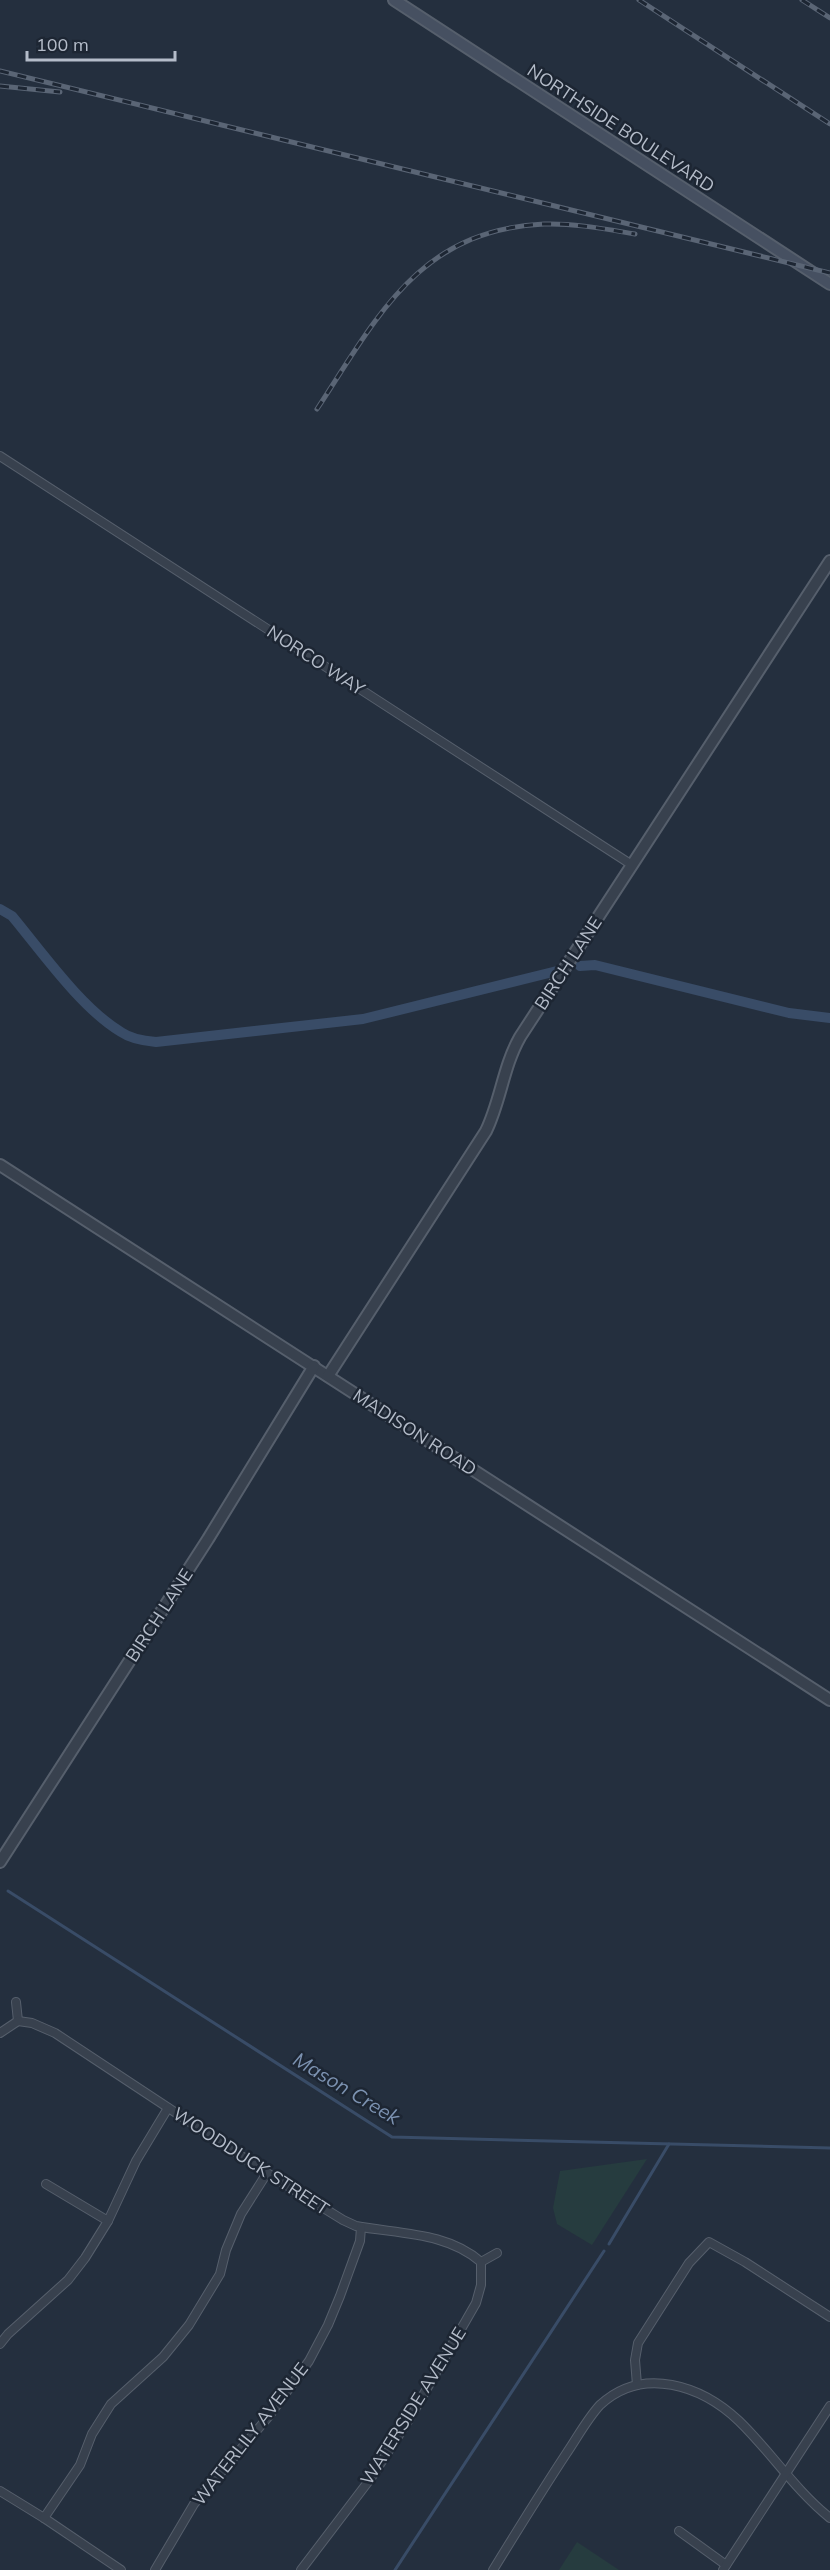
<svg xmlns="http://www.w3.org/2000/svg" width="830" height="2570" viewBox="0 0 830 2570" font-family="Mulish,sans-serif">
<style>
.green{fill:#263c3f}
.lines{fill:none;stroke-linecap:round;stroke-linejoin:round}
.stream{stroke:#394c67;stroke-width:3}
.canal{stroke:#394c67;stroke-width:10}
.minor-casing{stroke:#565f6c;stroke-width:10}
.tertiary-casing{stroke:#565f6c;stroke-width:14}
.secondary-casing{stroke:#565f6c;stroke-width:14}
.minor{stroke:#38414e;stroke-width:8}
.tertiary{stroke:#38414e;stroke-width:10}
.secondary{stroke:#465061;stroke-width:10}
.rail-casing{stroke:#5a6575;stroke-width:5}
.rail{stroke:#1d2633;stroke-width:3;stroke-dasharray:9;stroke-linecap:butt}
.labels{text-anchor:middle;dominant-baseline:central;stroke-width:5;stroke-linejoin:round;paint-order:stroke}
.street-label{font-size:18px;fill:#b4bcc9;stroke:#1d2633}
.water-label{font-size:20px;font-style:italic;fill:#7c92b1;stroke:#1d2633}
</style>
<rect width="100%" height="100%" fill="#242f3e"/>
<!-- green -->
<g class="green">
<path d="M647,2159L592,2245L557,2224L553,2208L560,2171Z"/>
<path d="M577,2542L619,2570H559Z"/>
</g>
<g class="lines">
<!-- stream -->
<g class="stream">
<path d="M8,1891L392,2137L830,2148"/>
<path d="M609,2244L669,2144"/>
<path d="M395,2570L604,2251"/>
</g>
<!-- canal -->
<g class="canal">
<path d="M0,909L12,916C42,952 81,1008 121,1032C131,1039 144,1041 156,1042L363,1019L557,971"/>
<path d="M580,966L595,965L789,1013L830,1018"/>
</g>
<defs>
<g id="minor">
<path d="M0,456L632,865"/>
<path d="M16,2002L18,2021"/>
<path d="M18,2021L32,2023L55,2033L267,2173L343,2220L356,2226C399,2234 447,2232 481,2262"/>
<path d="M0,2033L18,2021"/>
<path d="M46,2184L108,2221"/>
<path d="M481,2262L497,2253"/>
<path d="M0,2344L8,2334L68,2280L85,2258L108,2221L136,2161L168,2108"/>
<path d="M637,2385L635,2360L638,2343L689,2263L709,2242L745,2262L830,2317"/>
<path d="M0,2491L44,2518L121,2570"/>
<path d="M44,2518L80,2465L92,2434L111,2404L163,2357L189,2325L220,2274L226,2250L241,2214L267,2173"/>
<path d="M679,2531L726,2565"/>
<path d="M155,2570L194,2504L269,2416L309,2361L328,2325L340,2296L360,2241L361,2227"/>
<path d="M301,2570L371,2478L410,2418L476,2303L481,2285V2262"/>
<path d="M493,2570C517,2531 541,2492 566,2454C577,2438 587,2419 600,2405C643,2365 702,2386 739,2421C771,2452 795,2490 830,2518"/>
<path d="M723,2570L830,2406"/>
</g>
<g id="tertiary">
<path d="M0,1165L830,1700"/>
<path d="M328,1376L486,1131C501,1100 503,1067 520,1037L830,561"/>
<path d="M0,1862L208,1539L314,1366"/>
</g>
<path id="secondary" d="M394,0L830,284"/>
</defs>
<!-- minor casing -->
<use href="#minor" class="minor-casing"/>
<!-- tertiary casing -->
<use href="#tertiary" class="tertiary-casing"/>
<!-- secondary casing -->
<use href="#secondary" class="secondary-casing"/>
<!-- minor -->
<use href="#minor" class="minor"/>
<!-- tertiary -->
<use href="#tertiary" class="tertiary"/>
<!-- secondary -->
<use href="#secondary" class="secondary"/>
<defs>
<g id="rail">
<path d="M639,0L830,124"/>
<path d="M802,0L830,18"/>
<path d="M0,71L830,273"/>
<path d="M0,86L60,92"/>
<path d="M317,409C378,316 419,230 544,224C574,223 605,229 635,234"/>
</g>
</defs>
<!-- rail casing -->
<use href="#rail" class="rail-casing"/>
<!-- rail -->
<use href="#rail" class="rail"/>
</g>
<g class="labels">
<!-- street labels -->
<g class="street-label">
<text transform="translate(621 128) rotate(33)">NORTHSIDE BOULEVARD</text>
<text transform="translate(316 660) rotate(33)">NORCO WAY</text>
<text transform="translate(568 963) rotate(-57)">BIRCH LANE</text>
<text transform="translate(415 1432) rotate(33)">MADISON ROAD</text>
<text transform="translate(159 1615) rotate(-57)">BIRCH LANE</text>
<text transform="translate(251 2161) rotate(33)">WOODDUCK STREET</text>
<text transform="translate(413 2406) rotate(-58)">WATERSIDE AVENUE</text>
<text transform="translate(250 2434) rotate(-52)">WATERLILY AVENUE</text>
</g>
<!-- water labels -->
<g class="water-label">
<text transform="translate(347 2088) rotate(31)">Mason Creek</text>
</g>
</g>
<!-- scale -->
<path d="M27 51v9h148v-9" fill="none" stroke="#b4bcc9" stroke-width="3"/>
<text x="36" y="51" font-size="18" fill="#b4bcc9" stroke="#1d2633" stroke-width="4.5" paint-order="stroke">100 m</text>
</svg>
